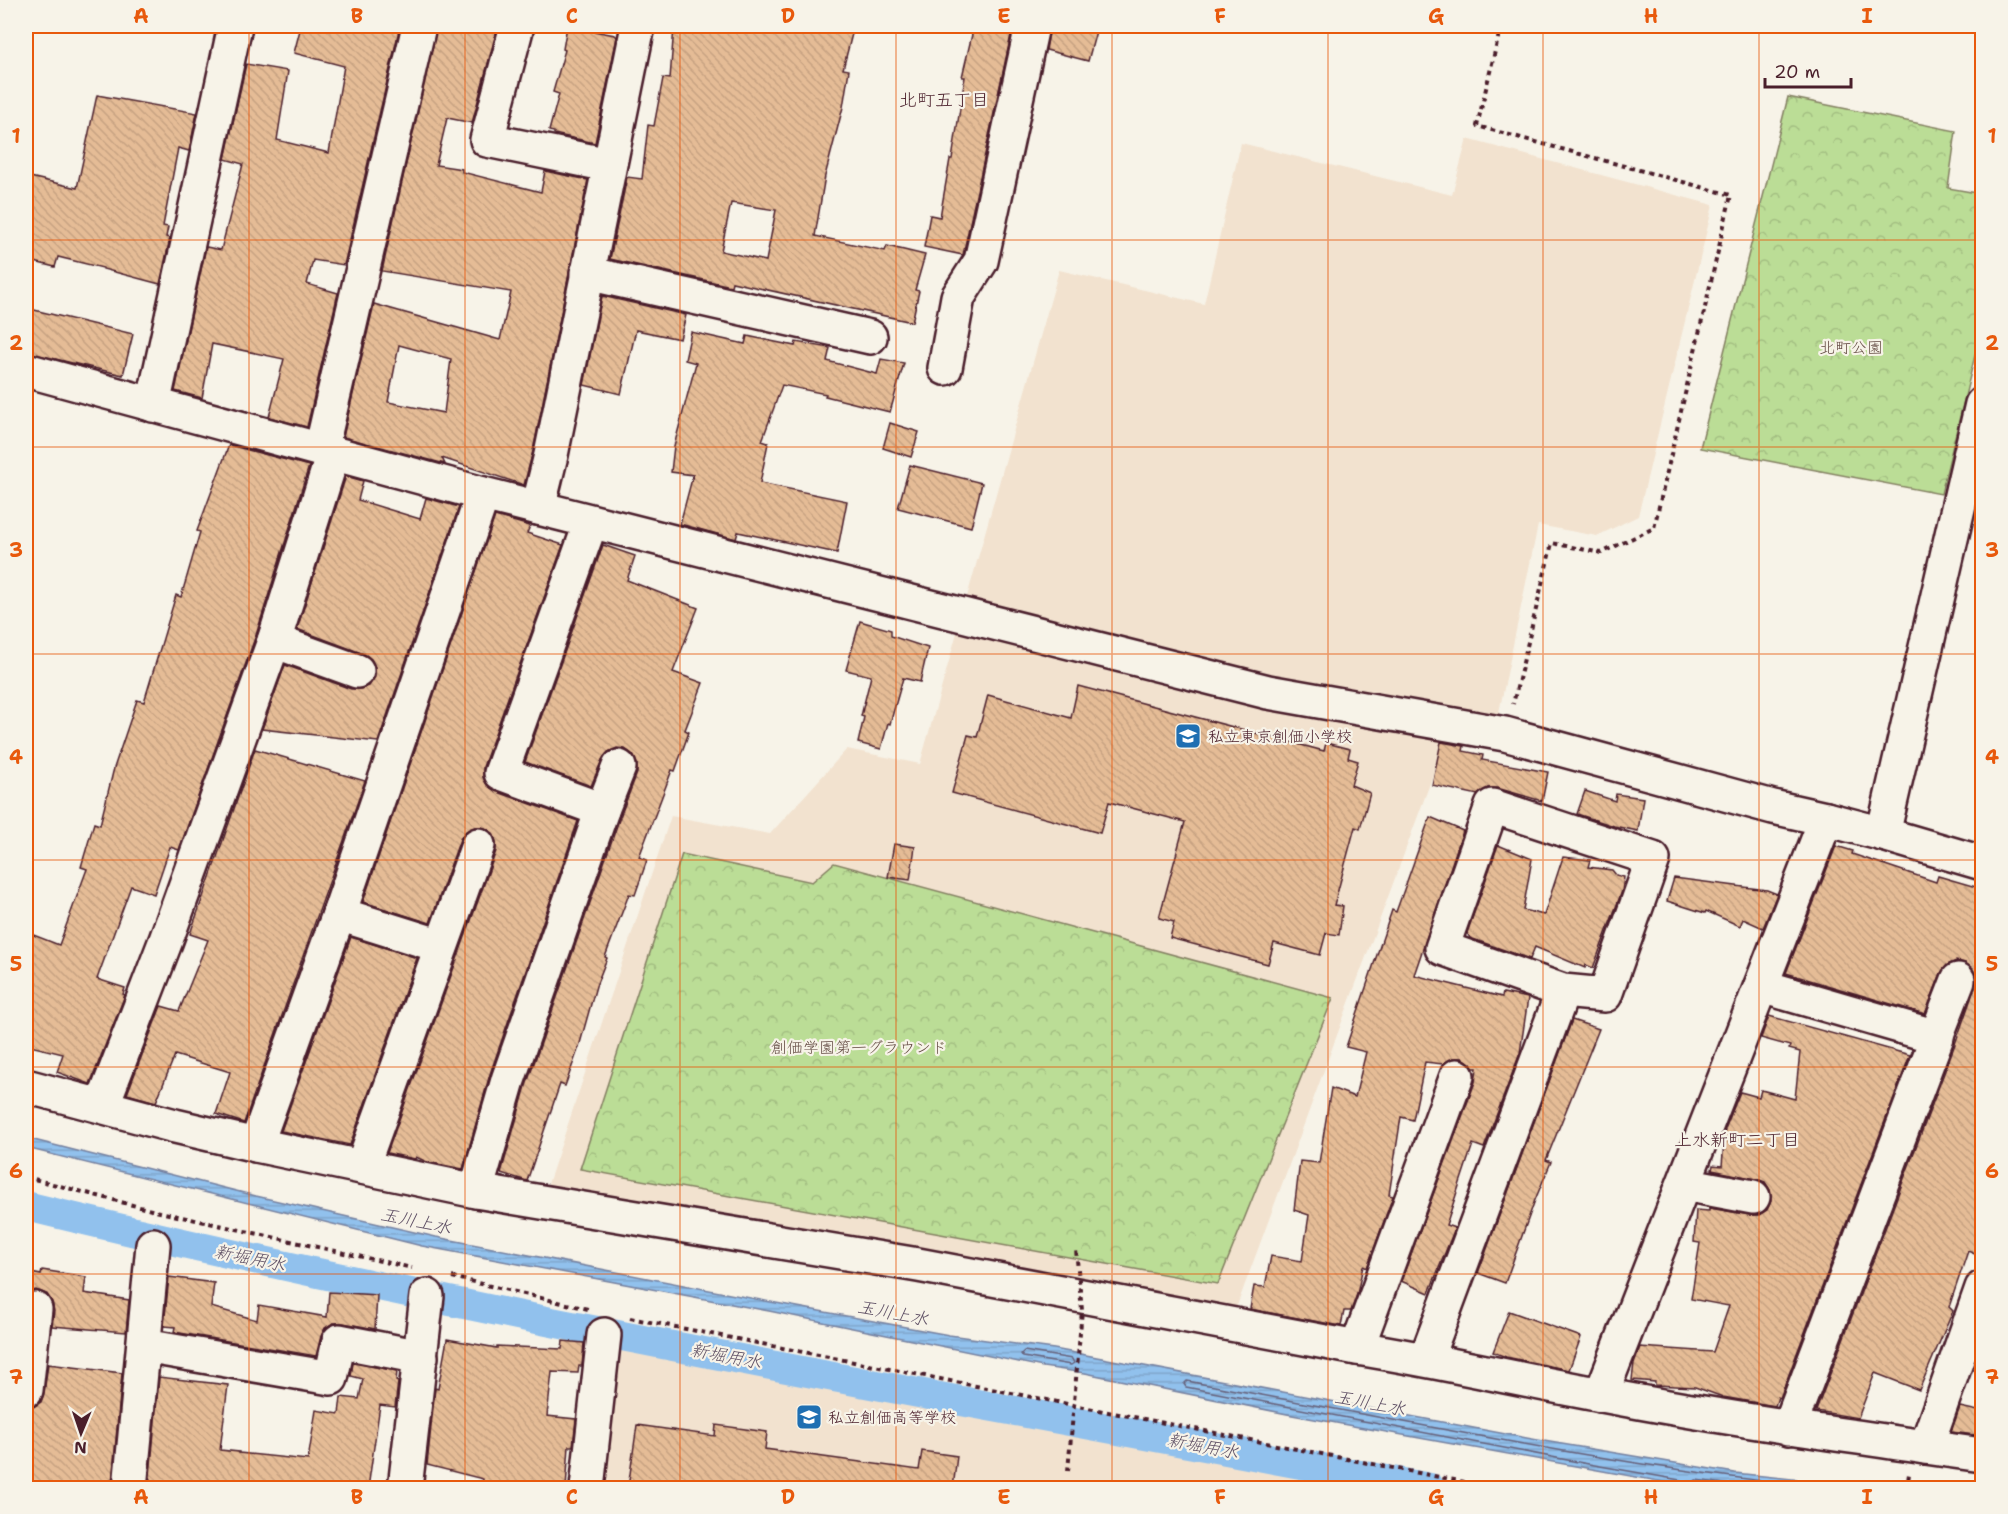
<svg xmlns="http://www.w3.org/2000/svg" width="2008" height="1514" viewBox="0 0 2008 1514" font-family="'Shantell Sans','Klee One',sans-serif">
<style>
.built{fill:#f2e2cf}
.park{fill:url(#park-crowns);stroke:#827e60;stroke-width:1.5}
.water{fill:url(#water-rules);stroke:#75809f;stroke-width:1.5}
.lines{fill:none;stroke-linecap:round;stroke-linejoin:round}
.shore{stroke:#666079;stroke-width:1.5}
.canal{stroke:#91c1ed;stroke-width:30}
.building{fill:url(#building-back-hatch);stroke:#4a1f2b;stroke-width:1.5;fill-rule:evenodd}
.minor-casing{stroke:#4a1f2b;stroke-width:38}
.path{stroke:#4a1f2b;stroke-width:4;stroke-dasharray:4.5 4.5;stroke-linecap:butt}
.minor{stroke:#f7f3e8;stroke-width:33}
.path-bridge{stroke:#4a1f2b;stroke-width:4;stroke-dasharray:4.5 4.5;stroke-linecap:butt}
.grid{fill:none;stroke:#e8590c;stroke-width:1.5;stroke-opacity:0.55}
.labels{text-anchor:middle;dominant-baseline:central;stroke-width:4.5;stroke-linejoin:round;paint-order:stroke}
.park-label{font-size:16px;fill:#664e46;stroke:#f7f3e8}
.poi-label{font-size:16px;fill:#4a1f2b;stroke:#f7f3e8;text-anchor:start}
.neighbourhood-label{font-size:18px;fill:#4a1f2b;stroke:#f7f3e8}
.water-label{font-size:18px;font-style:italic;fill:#5f5065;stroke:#f7f3e8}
.neatline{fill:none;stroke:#e8590c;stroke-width:2}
.grid-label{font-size:20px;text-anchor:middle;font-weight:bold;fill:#e8590c}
</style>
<defs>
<pattern id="park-crowns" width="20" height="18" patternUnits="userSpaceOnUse" patternTransform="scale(1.5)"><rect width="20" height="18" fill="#bbdd96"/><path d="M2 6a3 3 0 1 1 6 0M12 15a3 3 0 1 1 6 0" fill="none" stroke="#a2bd81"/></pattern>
<pattern id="water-rules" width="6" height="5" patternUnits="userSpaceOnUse" patternTransform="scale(1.5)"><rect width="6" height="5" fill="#91c1ed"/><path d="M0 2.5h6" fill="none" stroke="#7fa5cb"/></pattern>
<pattern id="building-back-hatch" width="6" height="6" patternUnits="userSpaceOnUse" patternTransform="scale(1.5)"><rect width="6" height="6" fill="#e5bc96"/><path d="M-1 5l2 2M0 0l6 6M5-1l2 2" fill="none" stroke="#c6a181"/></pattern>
</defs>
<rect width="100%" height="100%" fill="#f7f3e8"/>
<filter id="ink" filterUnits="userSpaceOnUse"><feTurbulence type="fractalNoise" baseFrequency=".0167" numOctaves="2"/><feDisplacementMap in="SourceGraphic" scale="12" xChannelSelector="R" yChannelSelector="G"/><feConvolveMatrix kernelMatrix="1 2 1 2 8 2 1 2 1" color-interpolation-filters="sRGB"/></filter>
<g filter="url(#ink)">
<!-- built -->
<g class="built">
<path d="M1467,139L1713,205L1638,516L1597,536L1538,525L1497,722L1456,713L1234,1314L546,1190L671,816L770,834L847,749L920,764L1059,270L1204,304L1241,143L1452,195Z"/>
<path d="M618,1346H658L1357,1488H602Z"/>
</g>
<!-- park -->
<g class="park">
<path d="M1788,97L1956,131L1948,188L1982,194V327L1941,494L1700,448Z"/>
<path d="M682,854L812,882L834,863L1333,998L1218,1284L580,1169Z"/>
</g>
<!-- water -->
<path class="water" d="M26,1138L256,1196L436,1237L776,1303L949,1335L1054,1349L1532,1439L1735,1473L1876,1488H1697L1292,1415L1085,1373L1043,1367L769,1311L422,1246L26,1148Z"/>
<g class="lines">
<!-- shore -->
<g class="shore">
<path d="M1024,1351L1072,1359L1074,1363L1071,1365L1023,1357L1021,1354Z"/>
<path d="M1686,1488L1685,1483L1680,1480L1583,1463L1186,1387L1184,1384L1187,1381C1398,1420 1609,1465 1822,1488"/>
<path d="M1694,1488L1693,1482L1696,1480L1753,1488"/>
</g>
<!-- canal -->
<path class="canal" d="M26,1206C489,1319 961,1400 1430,1488"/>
</g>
<!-- building -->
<g class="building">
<path d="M301,26H400L344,265L313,260L307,284L338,293L307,427L269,417L284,359L212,344L202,398L175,391L206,247L221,250L243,164L225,159L246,64L288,71L277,140L329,153L344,66L294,53Z"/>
<path d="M437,26H498L472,123L447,118L436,165L462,169V172L541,192L545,171L588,180L533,451L524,485L442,458L445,464L343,437L374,304L500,340L511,292L382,271ZM399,345L451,359L444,413L388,402Z"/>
<path d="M567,26L615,35L617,37L595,143L554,134V132L549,131L559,94L553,92L565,50L563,49Z"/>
<path d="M723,26H789L812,31L813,26H854L843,69L849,70L843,107L825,176L815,236L885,251L887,246L925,255L915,290L919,291L912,322L732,282L731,286L610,259L627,177L642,179L648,125L654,126L663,78L670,79L674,27L722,30ZM731,203L776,210L766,261L721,251Z"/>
<path d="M974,26H1013L963,255L924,247L930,215L940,217L950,159H952L965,77H962Z"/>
<path d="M1050,26H1077L1096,31L1088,61L1046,50Z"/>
<path d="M97,95L197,113L189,151L178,148L163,226L168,227L166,237L170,238L160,284L103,269V268L58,257L55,267L26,260V176L77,188Z"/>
<path d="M602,296L686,315L680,339L636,330L621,394L584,385Z"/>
<path d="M26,308L133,334L123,375L26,352Z"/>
<path d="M691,332L745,344L747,336L795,346L796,342L830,348L827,361L877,374L881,359L904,363L890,412L825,396L826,394L782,385L762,441L768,443L760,483L847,501L837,553L738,532L736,539L680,524L693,475L671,472L674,446L696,363L685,360Z"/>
<path d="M890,423L919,432L911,457L883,448Z"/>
<path d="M229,445L309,466L256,635L179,850L170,847L154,894L131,886L97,979L125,988L123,994L125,995L90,1084L57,1072L63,1054L26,1045V932L59,945L87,869L81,867L94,823L100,825L114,768L137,700L144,702L176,595L181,597L200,532L197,531Z"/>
<path d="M910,465L982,483L971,527L898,508Z"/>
<path d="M346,476L363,481L358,500L420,519L426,498L459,507L378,742L262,729L285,665L351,689H360L369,686L375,677V667L371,659L364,654L297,629Z"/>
<path d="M495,516L530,526L527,533L563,545L483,767V777L487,785L495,791L578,821L490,1074L463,1169L427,1162L416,1157L415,1159L387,1153L496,851V842L493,833L485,828L475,827L466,831L460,839L430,923L363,902Z"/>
<path d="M603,545L635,556L627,580L698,608L673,672L703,683L685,730L689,732L675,771L672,770L639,857L647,860L635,895L629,894L605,957L607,958L596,986L579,1047L565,1086L560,1084L527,1181L501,1173L526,1086L620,817L637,773V764L633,755L625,749L617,748L608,752L602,760L591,786L525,762Z"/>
<path d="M860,621L891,630V636L928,648L920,682L903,678L890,724L888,723L881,749L858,743L864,717L861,716L871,676L846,670Z"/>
<path d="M1078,686L1324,751L1326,743L1350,749L1348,758L1358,761L1351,785L1370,793L1360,829L1355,827L1334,905L1343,906L1339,935L1326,933L1320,955L1274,943L1268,964L1170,938L1174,922L1159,918L1185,822L1109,802L1100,833L952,793L968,735L977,737L988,695L1071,718Z"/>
<path d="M1441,742L1464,746L1463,751L1483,755L1482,760L1548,772L1542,801L1497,788H1488L1478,795L1432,785Z"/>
<path d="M255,749L365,781L244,1123L216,1114L230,1072L175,1055L156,1102L127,1094L161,1006L179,1011L208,940L190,934Z"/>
<path d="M1585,791L1615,801L1616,794L1643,798L1638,831L1614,826L1577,814Z"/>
<path d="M1430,817L1463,831L1414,975L1502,997L1503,993L1528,998L1520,1053L1484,1148L1473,1144L1446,1225L1455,1228L1429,1293L1401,1281L1475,1082L1477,1068H1473L1471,1064L1463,1058H1453L1443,1064L1425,1062L1413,1120L1401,1117L1389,1195L1393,1196L1367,1268L1363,1266L1357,1294L1351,1311H1344L1341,1326L1250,1309L1254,1286L1265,1287L1271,1256L1302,1261L1309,1215L1294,1210L1300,1161L1319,1163L1331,1088L1355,1097L1366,1052L1346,1047L1392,910L1396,912Z"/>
<path d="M894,844L915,847L910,880L888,877Z"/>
<path d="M1498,845L1532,859L1523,910L1544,915L1563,857L1590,860L1588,867L1612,870L1616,875L1624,877L1622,891L1593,968L1586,965L1585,968L1535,947L1530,959L1470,938L1467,933Z"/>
<path d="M1836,846L1853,851L1852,854L1936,882L1938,876L1983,889V1241L1977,1255L1968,1251L1949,1307L1953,1311L1919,1390L1875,1373L1858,1418L1816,1411L1955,1044L1975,987L1977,978L1973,969L1965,963L1956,961L1947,965L1941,973L1925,1014L1786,973Z"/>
<path d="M1674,878L1767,890L1777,894L1763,928L1743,919L1740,926L1706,911L1705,913L1667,901Z"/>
<path d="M351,937L417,958L350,1145L281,1131Z"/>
<path d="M1769,1016L1910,1055L1780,1398L1778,1397L1775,1406L1723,1397L1695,1387L1655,1385V1382L1632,1380L1634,1363L1640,1347L1713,1352L1729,1306L1691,1299L1700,1243L1694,1242L1696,1210L1709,1211V1208L1750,1215H1759L1767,1210L1771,1201L1770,1190L1765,1182L1756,1179L1712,1170L1713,1165L1722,1166L1725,1129L1740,1092L1759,1097L1761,1090L1795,1099L1800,1052L1789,1049L1790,1046L1761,1038Z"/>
<path d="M1572,1020L1599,1029L1546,1160L1551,1162L1535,1200L1505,1283L1478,1273Z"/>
<path d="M42,1270L86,1277L84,1293L129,1300L126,1332L52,1326L54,1311L52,1302L47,1294L36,1290L26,1293V1272L41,1275Z"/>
<path d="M169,1277L214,1283L211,1307L257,1320L259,1305L327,1317L329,1292L377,1295L375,1329L343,1323H333L325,1328L321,1336L316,1356L174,1332L175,1327L164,1326Z"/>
<path d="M1509,1311L1581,1337L1569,1370L1506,1357L1493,1352Z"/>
<path d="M447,1339L497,1348V1346L562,1349L563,1341L584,1343L582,1366H579L578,1373L552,1372L547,1416L576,1419L573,1446H569L566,1488H482L483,1479L427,1465L435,1388L438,1389Z"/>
<path d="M353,1363L397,1371L396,1381L398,1382L395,1407L380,1405L368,1488L149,1487L159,1377L228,1385L220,1450L239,1452V1453L308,1460L316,1410L339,1414L341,1397L359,1399L363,1379L351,1376Z"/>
<path d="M48,1364L122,1373L112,1483L110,1488L26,1487V1448L28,1449L32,1408L41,1402L44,1393Z"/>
<path d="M1960,1407L1983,1412V1436L1951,1432Z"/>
<path d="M637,1425L715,1436L716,1425L767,1432L765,1449L919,1470L922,1451L957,1456L953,1488H628Z"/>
</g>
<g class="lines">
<defs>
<g id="minor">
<path d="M517,26L487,140L609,165"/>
<path d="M587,273L870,337"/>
<path d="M945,368L958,297L981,261L1032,26"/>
<path d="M26,370L483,494L1268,692L1505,734L1773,807L1826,819L1883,834L1982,863"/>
<path d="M153,405L235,26"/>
<path d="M321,450L419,26"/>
<path d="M538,508L551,455L638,26"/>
<path d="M274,641L357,671"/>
<path d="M602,810L619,767"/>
<path d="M1883,834L1982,404"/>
<path d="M339,914L441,946"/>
<path d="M1761,986L1937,1037L1789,1428"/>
<path d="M1936,1037L1958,980"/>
<path d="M26,1086L175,1126L256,1145L476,1191L918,1265L1357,1348C1439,1361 1520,1380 1602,1395C1728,1419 1855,1437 1982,1455"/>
<path d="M102,1106L166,940L274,641L333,454"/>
<path d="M256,1145L339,914L483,494"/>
<path d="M362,1167L478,845"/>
<path d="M1684,1184L1753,1197"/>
<path d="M476,1191L508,1080L602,810L501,773L591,522"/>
<path d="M144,1346L331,1378L339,1341L421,1357"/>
<path d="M1357,1348L1457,1076"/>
<path d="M1426,1359L1563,991L1605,995L1653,859L1492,806L1442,948L1563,991"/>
<path d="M26,1390L35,1309"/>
<path d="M1601,1395L1826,819"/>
<path d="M1926,1447L1982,1288"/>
<path d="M130,1488L153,1245"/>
<path d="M405,1488L427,1296"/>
<path d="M587,1488L604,1335"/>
</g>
</defs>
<!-- minor casing -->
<use href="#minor" class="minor-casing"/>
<!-- path -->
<g class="path">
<path d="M1501,26L1477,126L1731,195L1654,528L1601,553L1552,543L1513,704"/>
<path d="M26,1177L155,1211L412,1268"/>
<path d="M452,1277L588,1309"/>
<path d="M630,1318L1495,1488"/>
<path d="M1907,1488L1909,1474"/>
</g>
<!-- minor -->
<use href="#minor" class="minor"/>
<!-- path-bridge -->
<path class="path-bridge" d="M1068,1471L1082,1310L1076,1250"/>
</g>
</g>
<!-- grid -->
<path class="grid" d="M249,26V1488M465,26V1488M680,26V1488M896,26V1488M1112,26V1488M1328,26V1488M1543,26V1488M1759,26V1488M26,240H1982M26,447H1982M26,654H1982M26,860H1982M26,1067H1982M26,1274H1982"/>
<!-- icons -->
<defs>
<symbol id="school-square" viewBox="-11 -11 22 22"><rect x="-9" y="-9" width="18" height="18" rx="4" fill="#1f6fb2" stroke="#f7f3e8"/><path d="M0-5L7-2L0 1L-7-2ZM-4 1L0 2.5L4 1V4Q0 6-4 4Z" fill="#fff"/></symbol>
</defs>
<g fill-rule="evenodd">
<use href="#school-square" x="1173" y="721" width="30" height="30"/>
<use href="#school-square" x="794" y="1402" width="30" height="30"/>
</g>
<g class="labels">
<!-- park labels -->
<g class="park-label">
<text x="1851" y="347">北町公園</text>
<text x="859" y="1047">創価学園第一グラウンド</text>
</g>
<!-- poi labels -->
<g class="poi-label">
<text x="1208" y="736">私立東京創価小学校</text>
<text x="828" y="1417">私立創価高等学校</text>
</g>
<!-- neighbourhood labels -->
<g class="neighbourhood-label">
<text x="944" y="100">北町五丁目</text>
<text x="1737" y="1140">上水新町二丁目</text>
</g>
<!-- water labels -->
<g class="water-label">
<text transform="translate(416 1221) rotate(12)">玉川上水</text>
<text transform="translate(250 1258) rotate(12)">新堀用水</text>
<text transform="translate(893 1313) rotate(11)">玉川上水</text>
<text transform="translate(726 1356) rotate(11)">新堀用水</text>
<text transform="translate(1370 1403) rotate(11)">玉川上水</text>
<text transform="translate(1203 1446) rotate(11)">新堀用水</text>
</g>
</g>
<!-- margin -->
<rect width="2008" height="1514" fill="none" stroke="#f7f3e8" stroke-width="66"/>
<!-- north arrow -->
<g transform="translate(81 1433) rotate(182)" stroke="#f7f3e8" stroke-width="4.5" paint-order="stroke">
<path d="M0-4.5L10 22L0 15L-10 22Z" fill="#4a1f2b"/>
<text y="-9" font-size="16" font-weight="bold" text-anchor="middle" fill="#4a1f2b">N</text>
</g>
<!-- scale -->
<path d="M1765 78v9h86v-9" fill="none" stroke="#4a1f2b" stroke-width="3"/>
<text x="1774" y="78" font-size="18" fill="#4a1f2b" stroke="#f7f3e8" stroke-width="4.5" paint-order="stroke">20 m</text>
<rect x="33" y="33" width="1942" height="1448" class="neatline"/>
<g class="grid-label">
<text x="141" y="23">A</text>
<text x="357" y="23">B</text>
<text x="572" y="23">C</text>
<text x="788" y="23">D</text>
<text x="1004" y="23">E</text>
<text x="1220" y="23">F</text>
<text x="1436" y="23">G</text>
<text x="1651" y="23">H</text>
<text x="1867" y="23">I</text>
<text x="16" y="143">1</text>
<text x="1992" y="143">1</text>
<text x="16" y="350">2</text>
<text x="1992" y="350">2</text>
<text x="16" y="557">3</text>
<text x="1992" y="557">3</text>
<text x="16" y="764">4</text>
<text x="1992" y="764">4</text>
<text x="16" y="971">5</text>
<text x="1992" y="971">5</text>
<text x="16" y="1178">6</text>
<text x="1992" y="1178">6</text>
<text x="16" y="1384">7</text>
<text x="1992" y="1384">7</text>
<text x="141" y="1504">A</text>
<text x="357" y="1504">B</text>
<text x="572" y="1504">C</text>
<text x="788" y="1504">D</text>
<text x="1004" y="1504">E</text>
<text x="1220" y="1504">F</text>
<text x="1436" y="1504">G</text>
<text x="1651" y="1504">H</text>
<text x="1867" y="1504">I</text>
</g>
</svg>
